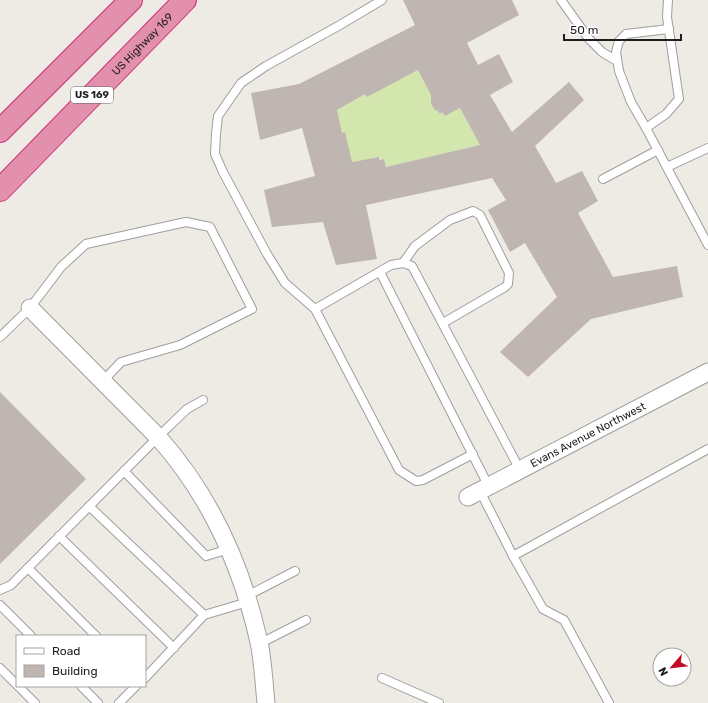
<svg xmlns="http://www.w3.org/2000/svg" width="708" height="703" viewBox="0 0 708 703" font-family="Rubik,sans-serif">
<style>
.grass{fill:#d2e6ad}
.building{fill:#bfb5b1;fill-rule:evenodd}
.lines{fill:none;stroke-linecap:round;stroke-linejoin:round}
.lane-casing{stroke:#9f9f9f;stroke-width:10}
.street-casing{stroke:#9f9f9f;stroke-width:19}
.highway-casing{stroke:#d02d7e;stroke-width:24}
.lane{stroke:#fff;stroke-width:8}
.street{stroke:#fff;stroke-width:17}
.highway{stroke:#e290ac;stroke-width:22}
.labels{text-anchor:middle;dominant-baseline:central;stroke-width:3;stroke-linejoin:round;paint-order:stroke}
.shield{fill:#fff;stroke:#626262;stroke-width:1}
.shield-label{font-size:10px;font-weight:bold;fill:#1e1e1e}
.street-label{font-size:11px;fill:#1e1e1e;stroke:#fff}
</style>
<rect width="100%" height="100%" fill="#eeeae4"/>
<!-- grass -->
<path class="grass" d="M429,64L444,81L428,90L429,92L431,91L432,93C429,99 431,109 438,111L440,114L442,112L445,116L460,108L480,145L386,167L384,159L379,160V157L351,162L345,132L342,133L335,108H340L348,104L347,101L364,92L367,97L410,68L413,73Z"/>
<!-- building -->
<g class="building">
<path d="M403,0H512L519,15L467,43L478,65L499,54L513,82L490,95L512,132L569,82L584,100L535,146L556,183L582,171L598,201L578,213L613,277L677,266L683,297L591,319L528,377L500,352L557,297L525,243L510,252L488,210L506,200L492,178L366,205L377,259L336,265L323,222L272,227L264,190L315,176L302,128L260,140L251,93L299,84L415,25ZM418,70L431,95V104L435,110L438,111L440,114L442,112L445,116L460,108L480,145L386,167L384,159L379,160V157L352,162L345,132L342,133L337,110L365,94L367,97Z"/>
<path d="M0,392L86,479L0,564Z"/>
</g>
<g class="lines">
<defs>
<g id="lane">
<path d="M382,0L340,25L266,66L241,83L218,116L216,134L215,154L223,172L267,254L285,283L315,309L399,470L416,481L423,480L473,454"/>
<path d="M561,0L589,39L602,52L617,61"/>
<path d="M668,0L667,17L679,99L666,114L646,128L708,245"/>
<path d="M646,128L631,102L619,71L616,52L619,41L626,34L669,29"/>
<path d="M667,167L708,148"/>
<path d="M603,179L658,150"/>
<path d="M403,263L415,246L450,220L473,211L480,215L509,273L508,284L505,287L443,323"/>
<path d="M380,272L489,487"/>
<path d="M315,309L391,265L403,263L412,266L520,470"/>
<path d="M0,337L30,308L61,267L86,244L186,222L210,227L252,309L180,345L121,362L103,381"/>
<path d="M124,471L206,556L229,549"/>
<path d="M480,491L513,556L543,609L564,620L609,703"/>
<path d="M89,506L204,615L248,602"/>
<path d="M59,536L174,648"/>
<path d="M513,556L708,449"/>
<path d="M28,568L96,636"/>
<path d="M0,590L11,585L158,437L187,409L203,400"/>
<path d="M247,596L295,571"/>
<path d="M0,605L31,636"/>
<path d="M259,644L306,620"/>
<path d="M0,668L17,685"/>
<path d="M145,678L204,615"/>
<path d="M382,678L439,703"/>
<path d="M18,686L35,703"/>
<path d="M81,686L98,703"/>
<path d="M119,703L136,686"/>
</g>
<g id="street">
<path d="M30,308L158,437C210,495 242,567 259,642C263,662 264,683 266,703"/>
<path id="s1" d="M468,497L708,372"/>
</g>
<g id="highway">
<path d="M0,131L131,0"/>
<path id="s2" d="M0,190L185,0"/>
</g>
</defs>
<!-- lane casing -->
<use href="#lane" class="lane-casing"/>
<!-- street casing -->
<use href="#street" class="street-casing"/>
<!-- highway casing -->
<use href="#highway" class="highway-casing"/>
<!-- lane -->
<use href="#lane" class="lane"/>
<!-- street -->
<use href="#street" class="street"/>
<!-- highway -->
<use href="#highway" class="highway"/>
</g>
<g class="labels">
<!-- shield labels -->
<rect class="shield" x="71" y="87" width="42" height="16" rx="3"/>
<g class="shield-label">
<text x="92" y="95">US 169</text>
</g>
<!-- street labels -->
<g class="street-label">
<text stroke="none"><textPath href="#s2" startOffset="204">US Highway 169</textPath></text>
<text stroke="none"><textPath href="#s1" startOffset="135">Evans Avenue Northwest</textPath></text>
</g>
</g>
<!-- legend -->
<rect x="16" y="635" width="130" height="52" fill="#ffffff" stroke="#a5a5a5"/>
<rect x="24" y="648" width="20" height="6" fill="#ffffff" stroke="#a5a5a5"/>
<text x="52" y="655" font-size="12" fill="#1e1e1e">Road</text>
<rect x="24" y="665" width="20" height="12" fill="#bfb5b1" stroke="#a5a5a5"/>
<text x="52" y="675" font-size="12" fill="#1e1e1e">Building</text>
<!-- north arrow -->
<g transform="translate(672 667) rotate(242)"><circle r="19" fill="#ffffff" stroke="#a5a5a5"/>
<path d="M0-3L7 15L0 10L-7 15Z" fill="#c10b27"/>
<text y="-6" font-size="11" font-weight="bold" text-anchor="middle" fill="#1e1e1e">N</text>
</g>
<!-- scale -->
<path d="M564 34v6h117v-6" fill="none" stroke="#1e1e1e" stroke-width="2"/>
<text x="570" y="34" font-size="12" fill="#1e1e1e" stroke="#ffffff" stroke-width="3" paint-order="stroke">50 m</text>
</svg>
